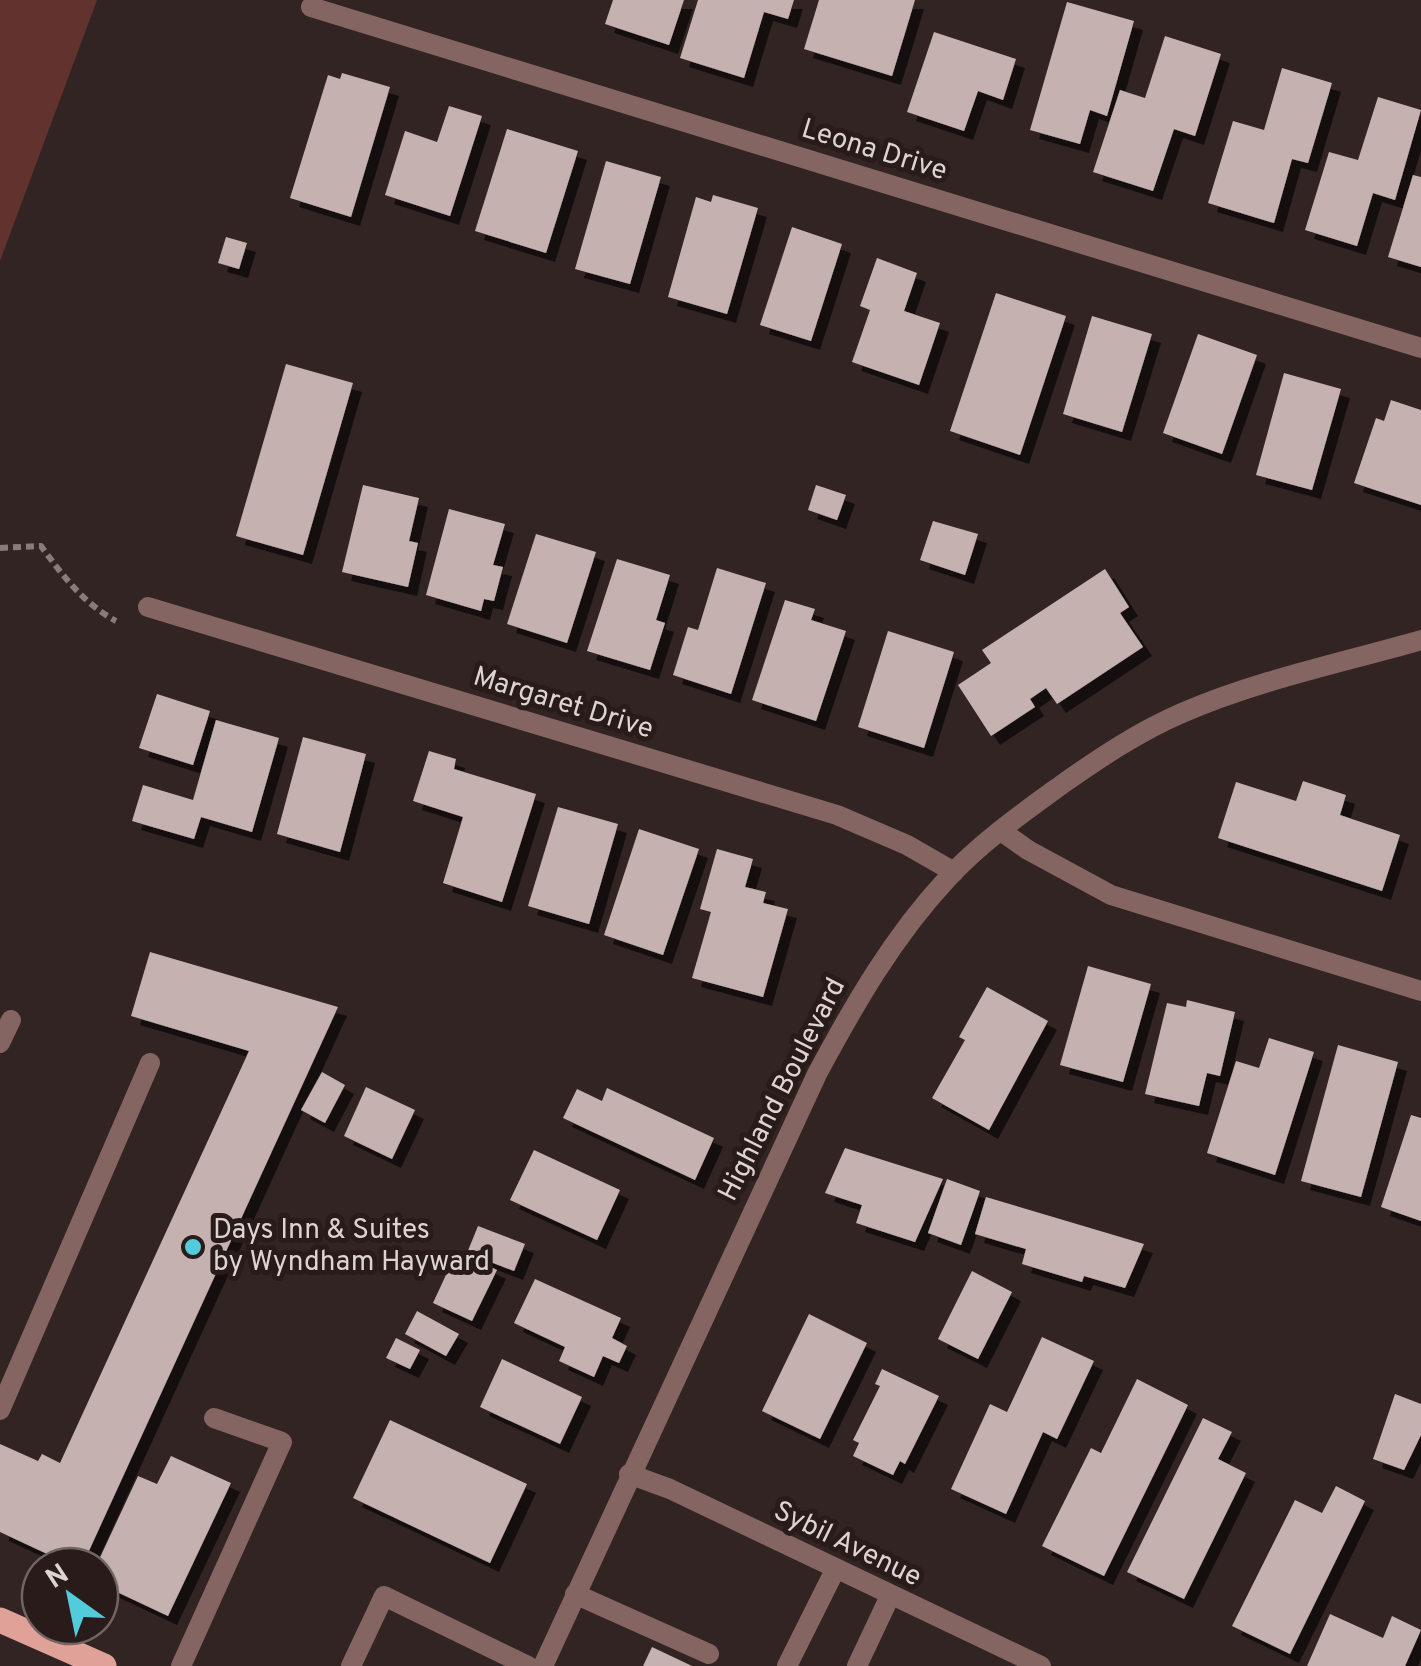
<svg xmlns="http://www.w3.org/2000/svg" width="1421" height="1666" viewBox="0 0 1421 1666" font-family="Overpass,sans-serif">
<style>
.green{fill:#62332e}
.building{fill:#c5b2b0;filter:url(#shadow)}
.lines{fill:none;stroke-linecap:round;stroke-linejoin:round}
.path{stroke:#887c7b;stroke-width:6;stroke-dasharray:8 5;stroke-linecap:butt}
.service{stroke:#846561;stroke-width:20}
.minor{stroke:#846561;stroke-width:20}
.primary{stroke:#e0a199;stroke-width:25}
.poi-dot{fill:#53cbda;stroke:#281b19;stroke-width:4}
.labels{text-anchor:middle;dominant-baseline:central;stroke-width:10;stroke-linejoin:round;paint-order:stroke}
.street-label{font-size:28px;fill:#ddd4d2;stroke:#281b19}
.poi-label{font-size:28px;fill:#ddd4d2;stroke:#281b19;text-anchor:start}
</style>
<defs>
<filter id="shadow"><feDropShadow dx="9" dy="9" stdDeviation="0" flood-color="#0009"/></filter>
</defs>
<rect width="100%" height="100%" fill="#322423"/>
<!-- green -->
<path class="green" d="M0,0H97L0,261Z"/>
<!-- building -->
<g class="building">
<path d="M613,0H684L669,45L605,24Z"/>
<path d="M698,0H794L788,19L764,12L744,78L680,58Z"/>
<path d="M819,0H915L892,76L804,49Z"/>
<path d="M1067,2L1134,21L1107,116L1090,110L1080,144L1030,130Z"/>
<path d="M934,32L1016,59L1003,100L978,91L964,131L907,112Z"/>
<path d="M1165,36L1221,54L1195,136L1174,129L1153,191L1093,172L1120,90L1145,98Z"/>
<path d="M1282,68L1332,83L1308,163L1292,159L1274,223L1208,203L1233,121L1264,130Z"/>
<path d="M342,73L390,87L351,217L290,198L328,75L340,79Z"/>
<path d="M1378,97L1421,110L1395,200L1373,193L1357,246L1305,230L1329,152L1358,160Z"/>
<path d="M449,106L482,116L450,216L385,195L405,131L437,142Z"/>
<path d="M507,129L578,151L546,253L475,231Z"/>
<path d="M606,161L661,177L630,284L575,269Z"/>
<path d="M1413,175L1421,177V267L1388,257Z"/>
<path d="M713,195L758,208L727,314L668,297L696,197L711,202Z"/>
<path d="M792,227L842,244L811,341L760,325Z"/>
<path d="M226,237L247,243L239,269L218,263Z"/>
<path d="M877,258L917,273L904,311L940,323L919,385L852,362L870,310L860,306Z"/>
<path d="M996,293L1066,316L1020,455L950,431Z"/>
<path d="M1092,316L1152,334L1122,432L1063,414Z"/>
<path d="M1198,334L1257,355L1222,454L1163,433Z"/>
<path d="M286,364L353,383L303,555L236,536Z"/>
<path d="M1284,373L1341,389L1312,490L1256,475Z"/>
<path d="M1391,400L1421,410V505L1354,483L1376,418L1384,421Z"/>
<path d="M363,485L419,498L409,541L418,543L408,587L342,572Z"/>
<path d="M816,485L846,495L837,520L808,510Z"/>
<path d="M449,509L505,524L493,565L503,567L494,601L484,599L481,611L426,595Z"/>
<path d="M933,521L978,534L965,575L920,560Z"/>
<path d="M536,534L596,552L567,643L507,624Z"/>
<path d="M617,559L670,575L656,620L665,623L650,670L587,651Z"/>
<path d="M717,568L766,583L731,694L673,675L688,627L698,630Z"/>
<path d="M1105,569L1129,607L1120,613L1143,647L1057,704L1046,688L1030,699L1035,707L991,736L958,685L991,663L982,650Z"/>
<path d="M785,600L815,609L811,620L846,631L816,721L752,700Z"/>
<path d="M888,631L954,652L924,748L858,727Z"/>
<path d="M157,694L210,711L193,765L139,748Z"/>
<path d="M216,720L279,738L252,832L201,817L194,839L132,821L143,785L193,800Z"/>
<path d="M303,737L366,754L340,852L277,834Z"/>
<path d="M429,751L456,759L454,769L536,794L502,902L443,883L463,817L413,801Z"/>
<path d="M1303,781L1346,795L1340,815L1400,835L1382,891L1218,838L1236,782L1296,801Z"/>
<path d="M558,807L618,824L589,924L528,906Z"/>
<path d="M639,829L699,849L663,955L604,935Z"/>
<path d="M717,849L753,859L745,887L766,892L763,903L788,909L763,997L692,978L711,912L700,909Z"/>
<path d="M150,952L338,1007L82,1566H73L0,1532V1444L38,1461L42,1454L60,1463L249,1051L131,1016Z"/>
<path d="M1088,966L1151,984L1123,1082L1060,1065Z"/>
<path d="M987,987L1048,1021L989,1130L932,1098L965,1040L959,1037Z"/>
<path d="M1187,1000L1235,1012L1220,1076L1207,1073L1199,1106L1145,1094L1167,1003L1186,1007Z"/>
<path d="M1269,1038L1314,1052L1275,1175L1207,1153L1236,1061L1259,1068Z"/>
<path d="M1338,1045L1398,1062L1361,1197L1301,1181Z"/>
<path d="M322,1072L345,1085L325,1123L301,1110Z"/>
<path d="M366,1087L415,1110L392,1159L344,1136Z"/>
<path d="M607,1088L714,1138L695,1180L563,1118L577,1089L602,1101Z"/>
<path d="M1411,1115L1421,1118V1221L1381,1207Z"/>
<path d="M845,1148L943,1179L915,1242L856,1223L862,1205L825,1193Z"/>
<path d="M534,1150L620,1190L597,1240L510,1200Z"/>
<path d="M947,1179L980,1191L961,1245L928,1233Z"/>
<path d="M986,1197L1144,1244L1125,1288L1084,1276L1082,1282L1022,1264L1026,1249L975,1234Z"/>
<path d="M478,1226L525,1244L514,1271L467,1253Z"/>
<path d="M457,1251L497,1270L472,1321L433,1303Z"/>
<path d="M972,1271L1012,1292L978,1359L938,1339Z"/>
<path d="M535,1279L621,1318L612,1338L627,1346L619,1363L603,1356L594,1377L559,1361L565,1347L514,1323Z"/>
<path d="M417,1311L459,1334L446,1356L405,1334Z"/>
<path d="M809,1314L867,1343L820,1439L762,1411Z"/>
<path d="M1042,1337L1094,1361L1057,1439L1043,1432L1006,1514L951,1489L990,1404L1007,1412Z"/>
<path d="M396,1338L420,1350L410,1369L386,1358Z"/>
<path d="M502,1359L582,1397L560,1444L480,1407Z"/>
<path d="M882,1369L939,1396L905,1464L900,1461L893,1475L853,1456L859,1443L853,1440L880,1386L875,1384Z"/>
<path d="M1137,1379L1188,1405L1104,1576L1042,1546L1091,1448L1101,1453Z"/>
<path d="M1395,1394L1421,1404V1435L1404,1470L1373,1459Z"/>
<path d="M1203,1418L1232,1432L1218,1459L1246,1473L1184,1599L1127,1572Z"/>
<path d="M390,1420L527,1484L490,1563L353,1498Z"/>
<path d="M171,1456L231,1483L168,1616L100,1584V1566H96L138,1476L157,1484Z"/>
<path d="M1336,1486L1365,1501L1290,1654L1232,1626L1295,1500L1322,1513Z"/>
<path d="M1330,1614L1383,1638L1392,1616L1421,1630L1405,1666H1307Z"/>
<path d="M652,1647L692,1666H643Z"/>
</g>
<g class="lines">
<!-- path -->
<path class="path" d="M0,548L41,546C63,576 83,603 116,621"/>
<!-- service -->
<g class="service">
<path d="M0,1043L11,1020"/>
<path d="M0,1410L150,1063"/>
<path d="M575,1594L709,1654"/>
<path d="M181,1666L282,1442L214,1418"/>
<path d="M351,1666L384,1596L528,1666"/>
<path d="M787,1666L835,1570"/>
<path d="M857,1666L890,1596"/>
</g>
<!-- minor -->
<g class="minor">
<path d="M311,7L1421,348"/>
<path d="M148,607L837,815L907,845L954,872"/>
<path d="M1001,831L1028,850L1111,895L1421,991"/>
<path d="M629,1474L670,1489L1041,1666"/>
<path d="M543,1666L817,1074C854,1005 893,937 947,879C981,842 1024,812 1064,783C1101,757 1140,731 1182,713C1258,680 1341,663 1421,640"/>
</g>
<!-- primary -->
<path class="primary" d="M0,1620L104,1666"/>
</g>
<!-- markers -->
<circle class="poi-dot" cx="193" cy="1247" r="10"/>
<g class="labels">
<!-- street labels -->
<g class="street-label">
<text transform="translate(874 151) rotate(17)">Leona Drive</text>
<text transform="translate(563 704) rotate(17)">Margaret Drive</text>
<text transform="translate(783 1090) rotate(-63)">Highland Boulevard</text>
<text transform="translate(847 1545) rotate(26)">Sybil Avenue</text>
</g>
<!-- poi labels -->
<g class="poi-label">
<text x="213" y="1231">Days Inn &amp; Suites<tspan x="213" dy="32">by Wyndham Hayward</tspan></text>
</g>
</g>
<!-- north arrow -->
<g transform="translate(70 1596) rotate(327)"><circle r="48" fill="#281b19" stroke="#706563" stroke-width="2.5"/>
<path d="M0-8L18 38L0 25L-18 38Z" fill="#53cbda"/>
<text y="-15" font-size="28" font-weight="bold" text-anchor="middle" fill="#ddd4d2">N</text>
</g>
</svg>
